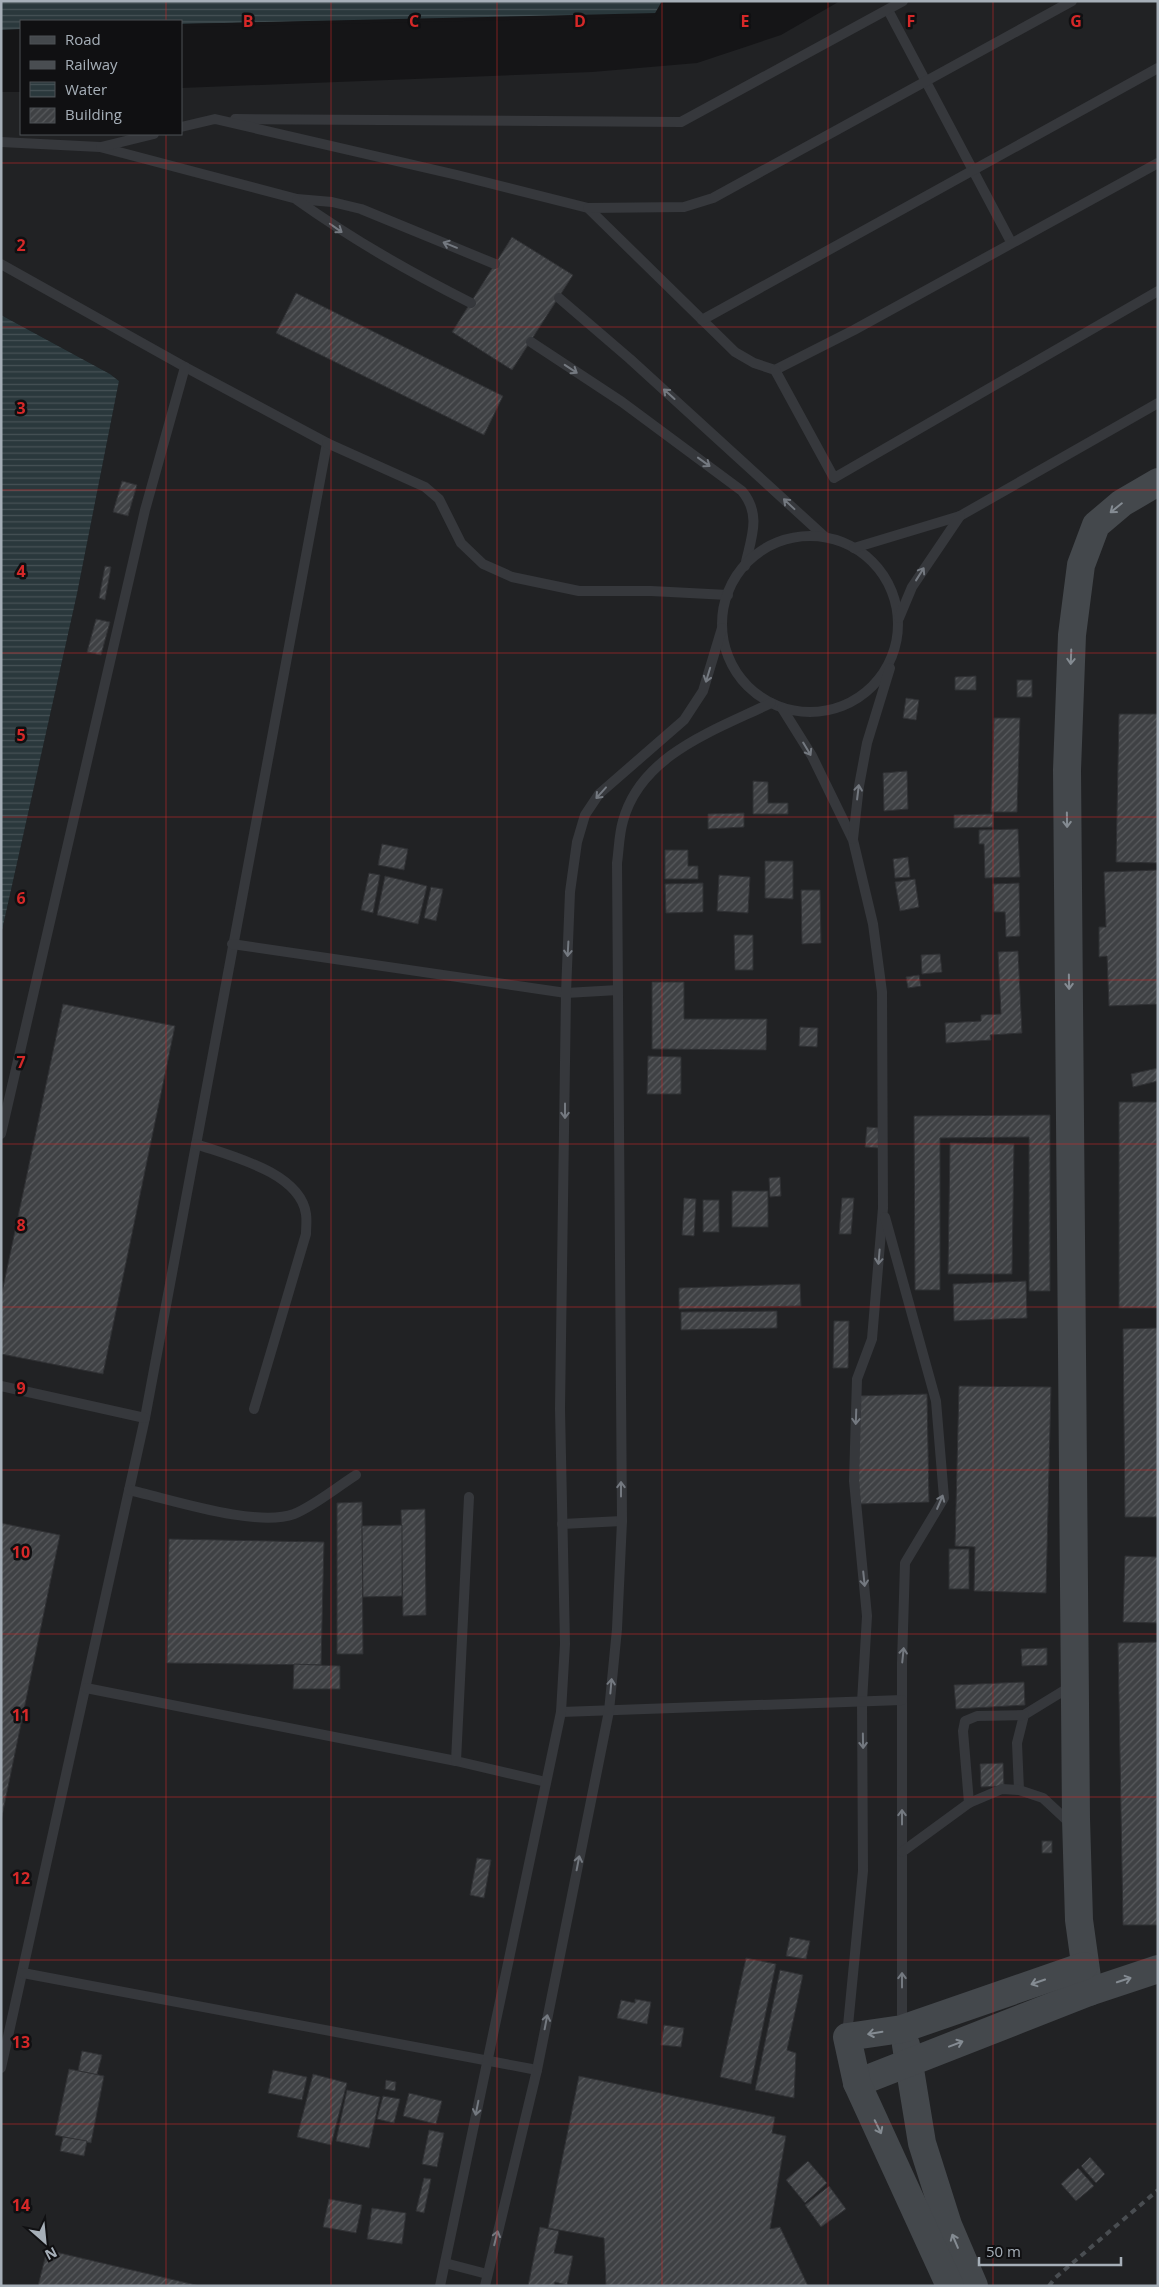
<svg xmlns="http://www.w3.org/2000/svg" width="1159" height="2287" viewBox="0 0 1159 2287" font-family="'Open Sans',sans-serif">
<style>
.built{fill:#212224}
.water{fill:url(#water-rules)}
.pier{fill:#151517}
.building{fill:url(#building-hatch);stroke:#2f3033}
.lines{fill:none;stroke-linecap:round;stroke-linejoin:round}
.lane{stroke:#36383c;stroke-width:10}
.secondary{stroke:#44484c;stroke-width:28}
.rail{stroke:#494d51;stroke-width:4;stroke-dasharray:6 5;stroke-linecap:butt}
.oneway{stroke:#747980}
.oneway2{stroke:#848b92}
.grid{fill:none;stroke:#d62828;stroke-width:1;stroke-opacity:0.55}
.grid-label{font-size:16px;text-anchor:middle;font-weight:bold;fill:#d62828;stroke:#101012;stroke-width:5;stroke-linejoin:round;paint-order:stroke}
</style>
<defs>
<pattern id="water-rules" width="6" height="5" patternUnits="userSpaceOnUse" patternTransform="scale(1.25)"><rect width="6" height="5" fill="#2a383c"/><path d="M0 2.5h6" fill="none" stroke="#465256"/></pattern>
<pattern id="building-hatch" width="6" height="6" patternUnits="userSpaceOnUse" patternTransform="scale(1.25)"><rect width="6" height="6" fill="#3f4144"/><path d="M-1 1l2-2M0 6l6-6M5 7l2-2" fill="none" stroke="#585a5d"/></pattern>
</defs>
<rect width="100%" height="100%" fill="#151517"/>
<!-- built -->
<path class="built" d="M840,1H1158V2286H1V935L77,594L119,381L110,374L1,315V92H21V134H181V88L592,72L697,63L781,35Z"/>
<!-- water -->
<g class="water">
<path d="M1,1H662L654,15L181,24V21H21V29L1,30Z"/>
<path d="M1,315L110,374L119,381L77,594L1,935Z"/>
</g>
<!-- pier -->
<path class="pier" d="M658,13L654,17L181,27V24Z"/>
<!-- building -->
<g class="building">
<path d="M512,237L573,275L512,370L452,332Z"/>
<path d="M296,293L503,396L484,435L276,333Z"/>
<path d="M122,481L137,485L128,516L113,512Z"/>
<path d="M105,566L111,567L105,600L99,598Z"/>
<path d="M96,619L110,622L101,655L87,652Z"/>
<path d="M976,676V690H955V677Z"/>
<rect x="1017" y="680" width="15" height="17"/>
<path d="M906,698L919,700L916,720L903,718Z"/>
<path d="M1119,714H1158V863L1116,862Z"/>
<path d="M994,718H1020L1017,812H991Z"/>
<path d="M907,771L908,809L884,811L883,773Z"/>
<path d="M753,781L768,782V803H788V814H753Z"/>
<path d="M744,813V827L708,829V814Z"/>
<path d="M993,814V827L954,828V815Z"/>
<path d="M1018,829L1020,877L985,878L984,844H979V830Z"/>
<path d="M382,844L408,849L404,870L378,865Z"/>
<path d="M665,850H688V866H698V879H665Z"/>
<path d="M908,857L910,877L895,878L893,859Z"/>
<path d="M765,861H793V899L765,898Z"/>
<path d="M1158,870V1004L1109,1006L1107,956L1099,957V927H1106L1104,872Z"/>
<path d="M369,873L380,875L373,913L361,910Z"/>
<path d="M719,875L750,877L748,913L717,911Z"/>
<path d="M385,876L427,886L418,924L377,915Z"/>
<path d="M915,879L919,907L900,911L895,882Z"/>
<path d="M703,883V912L666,913L665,884Z"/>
<path d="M1019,883L1020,936L1006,937L1005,912H994L993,884Z"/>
<path d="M431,887L443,889L436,921L424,918Z"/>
<path d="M801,890H820L821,943L802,944Z"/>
<path d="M734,935H753V970H735Z"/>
<path d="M1018,951L1022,1033L990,1035L991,1040L946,1043L945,1023L981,1021V1015L1001,1014L998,952Z"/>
<path d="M940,954L942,972L922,974L921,955Z"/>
<path d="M919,975L921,986L908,988L906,977Z"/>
<path d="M652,982H684V1019H767L766,1050L652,1049Z"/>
<path d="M63,1004L175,1026L103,1374L1,1354V1297Z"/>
<path d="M800,1027L818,1028L817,1047L799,1046Z"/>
<path d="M648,1056L681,1057V1094H647Z"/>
<path d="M1158,1068V1081L1133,1087L1131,1074Z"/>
<rect x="1119" y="1102" width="39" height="206"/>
<path d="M1050,1115V1291H1029V1137L940,1138V1290H915L914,1116Z"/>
<path d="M867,1127L881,1128L879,1148L865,1147Z"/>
<path d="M950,1143L1014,1144L1012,1274H948Z"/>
<path d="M780,1177L781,1196L770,1197L769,1178Z"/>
<rect x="732" y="1191" width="36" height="36"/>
<path d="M684,1198L696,1199L694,1236L682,1235Z"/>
<path d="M842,1198H854L851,1234H839Z"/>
<rect x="703" y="1200" width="16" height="32"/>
<path d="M1026,1281L1027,1318L954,1321L953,1284Z"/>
<path d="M800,1284L801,1306L679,1309V1288Z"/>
<path d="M777,1311V1328L681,1330V1312Z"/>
<path d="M834,1321H849L848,1368H833Z"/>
<path d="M1158,1328V1517H1125L1123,1329Z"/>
<path d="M959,1386L1051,1387L1046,1593L974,1591L975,1547L955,1546Z"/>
<path d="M927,1394L929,1502L859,1504L857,1396Z"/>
<path d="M362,1502L363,1654H337V1503Z"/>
<path d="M425,1509L426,1615L403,1616L401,1510Z"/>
<path d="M1,1523L60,1535L1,1821Z"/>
<path d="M402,1525V1596L363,1597L362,1526Z"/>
<path d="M169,1539L324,1542L321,1665L167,1663Z"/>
<rect x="949" y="1549" width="20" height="40"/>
<path d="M1125,1556L1158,1557V1623L1123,1622Z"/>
<path d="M1158,1642V1925H1123L1118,1643Z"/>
<path d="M1047,1648V1665L1022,1666L1021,1649Z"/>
<path d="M294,1664L340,1666V1689H293Z"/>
<path d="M1024,1682L1025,1705L956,1709L954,1685Z"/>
<path d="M1003,1763L1004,1786L981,1787L980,1764Z"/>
<rect x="1042" y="1841" width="10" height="12"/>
<path d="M477,1858L491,1860L484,1898L470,1895Z"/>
<path d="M790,1937L810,1941L806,1959L786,1956Z"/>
<path d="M746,1958L776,1964L751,2084L720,2077Z"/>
<path d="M780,1970L803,1975L787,2050L796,2053L794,2098L755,2090Z"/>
<path d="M635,1999L651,2002L647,2024L617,2018L621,2000L635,2003Z"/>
<path d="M664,2025L684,2028L681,2047L661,2045Z"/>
<path d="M82,2051L102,2055L97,2075L78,2071Z"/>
<path d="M69,2069L104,2076L91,2143L55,2135Z"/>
<path d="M273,2070L307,2077L302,2100L268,2093Z"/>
<path d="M313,2074L347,2083L331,2145L297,2137Z"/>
<path d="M579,2076L775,2117L772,2133L786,2136L770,2229L780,2227L808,2286H606L604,2238L548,2228Z"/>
<path d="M386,2080L396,2082L395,2091L385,2089Z"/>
<path d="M347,2090L380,2097L369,2148L336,2141Z"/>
<path d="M409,2093L442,2101L436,2124L403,2116Z"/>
<path d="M383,2096L400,2099L394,2123L377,2119Z"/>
<path d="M429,2130L444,2133L437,2167L422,2164Z"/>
<path d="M63,2137L87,2141L84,2156L60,2151Z"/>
<path d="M1090,2157L1105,2174L1096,2183L1081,2166Z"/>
<path d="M808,2161L827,2183L805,2203L786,2180Z"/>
<path d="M1078,2168L1094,2186L1076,2201L1061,2184Z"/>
<path d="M424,2178L431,2179L424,2213L416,2211Z"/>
<path d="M829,2186L846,2209L821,2227L805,2205Z"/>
<path d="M329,2199L362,2205L356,2233L323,2227Z"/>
<path d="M372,2208L406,2213L402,2244L367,2239Z"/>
<path d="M540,2227L559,2231L554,2253L573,2256L567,2285L555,2282L554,2286H528Z"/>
<path d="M47,2250L200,2286H38Z"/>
</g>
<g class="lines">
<!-- lane -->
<g class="lane">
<path d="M888,10L1011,242"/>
<path d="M235,119L681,122L903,1"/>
<path d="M181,127L215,119L457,175L588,208L735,352L754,363L775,370L854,330L1158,163"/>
<path d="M1,142L100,147L297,199L332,202L361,209L495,264"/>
<path d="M101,147L154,134"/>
<path d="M297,200C355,241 408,271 471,303"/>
<path d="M588,208L684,207L713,198L1072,1"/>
<path d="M1,264L185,367L327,443L145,1418L1,2068"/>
<path d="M559,298L630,359L825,537"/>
<path d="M702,320L1158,68"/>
<path d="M531,342L622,402L742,491C762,515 751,538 745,566"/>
<path d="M775,370L834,478L1158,291"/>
<path d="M327,443L425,487L439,499L461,543L483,564L512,577L579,591H651L728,595"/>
<circle cx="810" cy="624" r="88"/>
<path d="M854,548L960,516L1158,403"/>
<path d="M899,618L912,587L960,516"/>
<path d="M782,708L812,756L853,840L873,924L882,992L883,1208L872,1339L857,1379L854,1481L867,1616L862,1702L863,1871L847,2036"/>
<path d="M853,839L859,786L867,743L890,668"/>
<path d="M232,944L566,993L618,990"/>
<path d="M1,1134L145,510L185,367"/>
<path d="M196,1144C230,1156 300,1172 306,1214C307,1221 306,1227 306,1234L254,1409"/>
<path d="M885,1217L936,1401L944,1498L905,1563L902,1663V2027"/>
<path d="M1,1386L145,1418"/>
<path d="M129,1490C170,1499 256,1528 294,1514C314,1506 337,1487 356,1475"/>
<path d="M562,1524L622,1521"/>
<path d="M86,1688L456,1761L546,1782"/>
<path d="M561,1712L902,1700"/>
<path d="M456,1761L469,1497"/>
<path d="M1019,1790L1017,1743L1024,1715L1073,1685"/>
<path d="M969,1803L963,1731L965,1721L977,1716L1024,1715"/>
<path d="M902,1852L969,1803L1002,1789L1019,1790L1043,1798L1072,1825"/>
<path d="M23,1973L537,2070"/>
<path d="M445,2263L487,2274"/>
<path d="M440,2286L561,1712L565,1644L560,1409L566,993L570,892L577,842L585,815L599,794L684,720L703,691L722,628"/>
<path d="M485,2286L537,2070L609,1711L617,1629L622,1521L617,863C619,849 619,834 623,821C641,754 716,730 771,703"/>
</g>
<!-- secondary -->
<g class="secondary">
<path d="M1089,1992L1079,1920L1076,1819L1067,770L1072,635L1081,565L1096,525L1122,503L1158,482"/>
<path d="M906,2045L922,2143L948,2225L974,2286"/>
<path d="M857,2083L1089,1992L1158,1969"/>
<path d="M950,2286L857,2083L847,2037L902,2029L1084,1966"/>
</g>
<!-- rail -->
<path class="rail" d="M1049,2286L1055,2278L1158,2190"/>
</g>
<!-- one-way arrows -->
<defs><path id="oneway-shaft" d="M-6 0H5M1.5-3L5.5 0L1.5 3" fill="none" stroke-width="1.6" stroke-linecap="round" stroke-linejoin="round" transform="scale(1.25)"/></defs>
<g class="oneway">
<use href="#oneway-shaft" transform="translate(336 228) rotate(35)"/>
<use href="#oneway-shaft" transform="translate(450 245) rotate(-158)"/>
<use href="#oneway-shaft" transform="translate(571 369) rotate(33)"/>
<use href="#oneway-shaft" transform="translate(669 394) rotate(-138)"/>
<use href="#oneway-shaft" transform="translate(704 462) rotate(36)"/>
<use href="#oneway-shaft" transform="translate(789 504) rotate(-137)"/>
<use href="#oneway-shaft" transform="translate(920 574) rotate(-58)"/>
<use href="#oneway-shaft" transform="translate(708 675) rotate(107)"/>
<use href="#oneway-shaft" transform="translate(807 749) rotate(59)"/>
<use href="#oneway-shaft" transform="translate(858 792) rotate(-83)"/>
<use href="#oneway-shaft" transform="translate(601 793) rotate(132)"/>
<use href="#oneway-shaft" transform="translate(568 949) rotate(93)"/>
<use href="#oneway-shaft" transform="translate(565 1111) rotate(90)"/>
<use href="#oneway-shaft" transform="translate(879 1257) rotate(95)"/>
<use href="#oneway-shaft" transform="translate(856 1417) rotate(92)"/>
<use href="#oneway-shaft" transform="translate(621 1489) rotate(-90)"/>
<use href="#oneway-shaft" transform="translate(940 1502) rotate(-67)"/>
<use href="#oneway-shaft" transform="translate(864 1579) rotate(84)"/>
<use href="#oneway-shaft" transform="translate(903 1655) rotate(-84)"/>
<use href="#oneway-shaft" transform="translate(611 1686) rotate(-85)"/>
<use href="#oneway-shaft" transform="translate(863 1741) rotate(89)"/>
<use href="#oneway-shaft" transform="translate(902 1817) rotate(-90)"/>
<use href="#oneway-shaft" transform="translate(578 1863) rotate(-79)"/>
<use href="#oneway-shaft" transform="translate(902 1980) rotate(-90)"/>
<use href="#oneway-shaft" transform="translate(546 2022) rotate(-79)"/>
<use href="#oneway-shaft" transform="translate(477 2108) rotate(101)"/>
<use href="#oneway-shaft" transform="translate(496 2238) rotate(-76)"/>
</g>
<g class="oneway2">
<use href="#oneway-shaft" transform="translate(1116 508) rotate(141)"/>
<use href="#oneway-shaft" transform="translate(1071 657) rotate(92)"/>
<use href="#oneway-shaft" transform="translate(1067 820) rotate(89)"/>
<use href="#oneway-shaft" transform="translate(1069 982) rotate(89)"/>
<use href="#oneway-shaft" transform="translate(1124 1980) rotate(-18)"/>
<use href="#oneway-shaft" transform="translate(1038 1982) rotate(161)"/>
<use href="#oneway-shaft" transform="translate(875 2033) rotate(171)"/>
<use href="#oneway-shaft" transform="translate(956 2044) rotate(-21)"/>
<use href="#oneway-shaft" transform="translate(878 2127) rotate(64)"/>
<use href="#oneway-shaft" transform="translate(955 2241) rotate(-113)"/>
</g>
<!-- grid -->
<path class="grid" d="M166,1V21M331,1V2286M497,1V2286M662,1V2286M828,1V2286M993,1V2286M166,134V2286M1,163H1158M1,327H1158M1,490H1158M1,653H1158M1,817H1158M1,980H1158M1,1144H1158M1,1307H1158M1,1470H1158M1,1634H1158M1,1797H1158M1,1960H1158M1,2124H1158"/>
<g class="grid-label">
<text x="248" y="27">B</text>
<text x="414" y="27">C</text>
<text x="580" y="27">D</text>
<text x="745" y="27">E</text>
<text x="911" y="27">F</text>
<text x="1076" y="27">G</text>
<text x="21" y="251">2</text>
<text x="21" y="414">3</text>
<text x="21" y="577">4</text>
<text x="21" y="741">5</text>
<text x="21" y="904">6</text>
<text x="21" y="1068">7</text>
<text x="21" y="1231">8</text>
<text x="21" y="1394">9</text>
<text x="21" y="1558">10</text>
<text x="21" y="1721">11</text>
<text x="21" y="1884">12</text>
<text x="21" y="2048">13</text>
<text x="21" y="2211">14</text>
</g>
<!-- border -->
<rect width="1159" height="2287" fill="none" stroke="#a6afb8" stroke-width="5"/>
<!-- legend -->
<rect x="20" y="20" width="162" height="115" fill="#101012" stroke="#4c5054"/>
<rect x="30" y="36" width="25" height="8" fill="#44484c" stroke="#4c5054"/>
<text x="65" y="45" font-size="15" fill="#a6afb8">Road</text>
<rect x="30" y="61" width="25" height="8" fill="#494d51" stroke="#4c5054"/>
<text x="65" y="70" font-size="15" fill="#a6afb8">Railway</text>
<rect x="30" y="82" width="25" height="15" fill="url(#water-rules)" stroke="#4c5054"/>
<text x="65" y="95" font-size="15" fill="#a6afb8">Water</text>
<rect x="30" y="108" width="25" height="15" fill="url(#building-hatch)" stroke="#4c5054"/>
<text x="65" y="120" font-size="15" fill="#a6afb8">Building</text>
<!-- north arrow -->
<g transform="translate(45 2242) rotate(153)" stroke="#101012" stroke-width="4" paint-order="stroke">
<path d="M0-4L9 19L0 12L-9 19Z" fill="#a6afb8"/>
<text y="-8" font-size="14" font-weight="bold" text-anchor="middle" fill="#a6afb8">N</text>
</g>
<!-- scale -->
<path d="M979 2257v8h142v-8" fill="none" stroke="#a6afb8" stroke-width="2.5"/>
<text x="986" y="2257" font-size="15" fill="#a6afb8" stroke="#101012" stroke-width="4" paint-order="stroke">50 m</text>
</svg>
